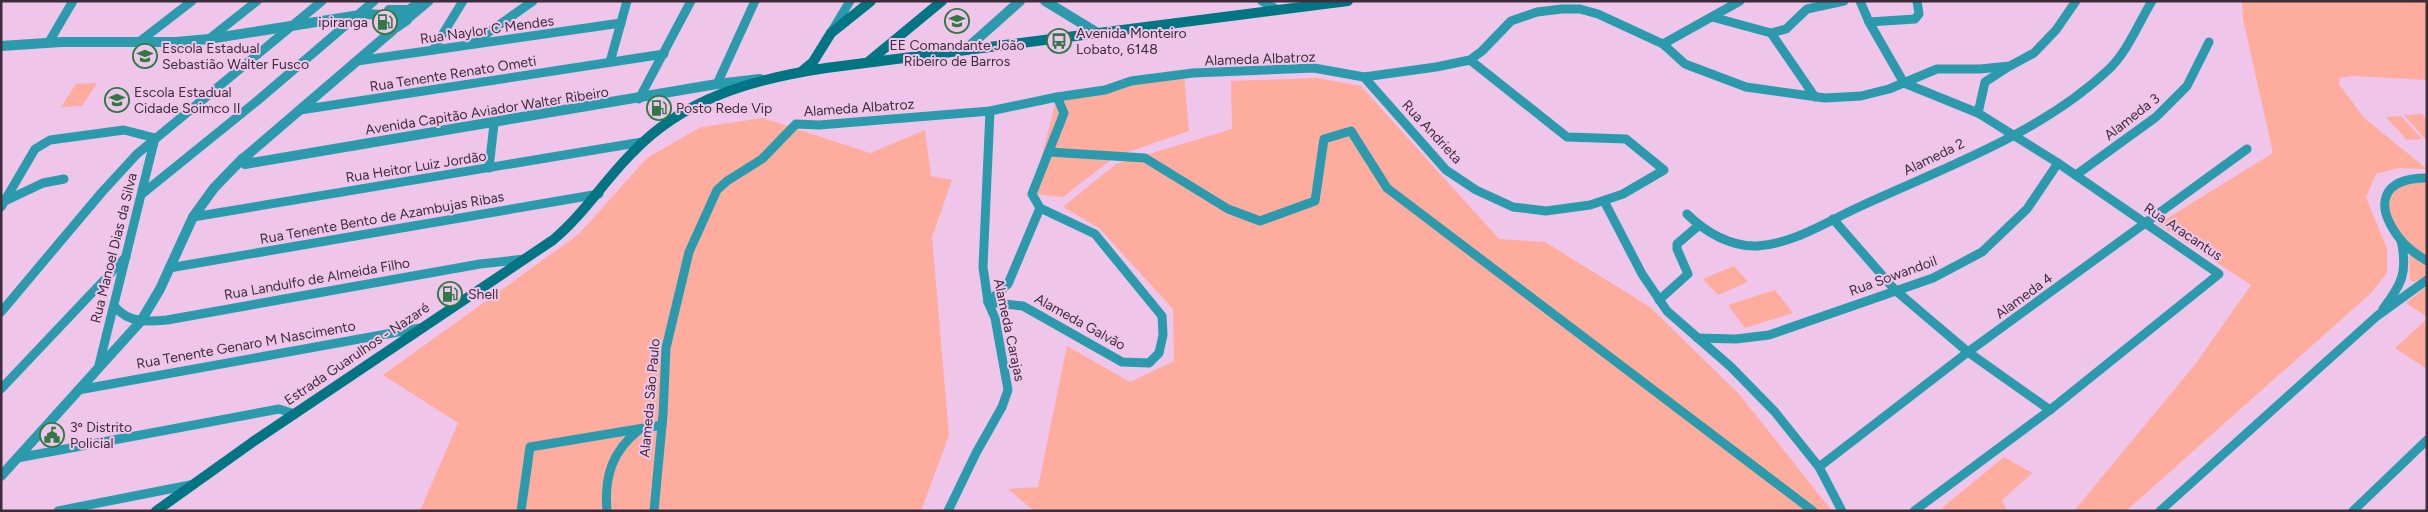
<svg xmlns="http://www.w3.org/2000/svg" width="2428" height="512" viewBox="0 0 2428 512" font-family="Figtree,sans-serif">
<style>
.green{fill:#fdac9d}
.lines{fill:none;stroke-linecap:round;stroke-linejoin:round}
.minor{stroke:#2b9aac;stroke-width:9}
.tertiary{stroke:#2b9aac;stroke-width:10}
.secondary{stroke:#007584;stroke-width:10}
.labels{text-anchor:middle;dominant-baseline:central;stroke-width:4;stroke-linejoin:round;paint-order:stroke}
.poi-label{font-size:14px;fill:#3d2d3b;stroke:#efc5ea;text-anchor:start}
.street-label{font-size:14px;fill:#3d2d3b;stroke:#efc5ea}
</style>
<rect width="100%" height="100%" fill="#efc5ea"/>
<!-- green -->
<g class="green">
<path d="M2242,1H2427V80L2353,76L2340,78L2339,84L2364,118L2427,169L2399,168L2376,174L2366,197L2387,249V273L2371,293L2126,511H2074L2197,362L2251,285L2158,224L2273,153L2243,19Z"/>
<path d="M1184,74L1189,131L1116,156L1063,197L1032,194L1057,97Z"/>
<path d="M1317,78L1361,86L1499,239L1545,242L1650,307L1739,394L1832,511H1034L1008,489L1038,487L1067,346L1130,382L1174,361L1173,309L1099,228L1063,207L1116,164L1232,129L1231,81Z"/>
<path d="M97,83L82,106L61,107L76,84Z"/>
<path d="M2422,114L2427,120V141L2404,115Z"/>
<path d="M2401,116L2422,139L2407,140L2386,117Z"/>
<path d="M763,118L870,153L925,130L931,176L952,180L932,237L949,435L921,511H420L458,423L383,375L579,234L647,158L701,127Z"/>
<path d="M2427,181V258C2409,244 2367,205 2400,185C2406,181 2419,182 2427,181Z"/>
<path d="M2409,254L2427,264V275L2414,282L2410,280Z"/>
<path d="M1734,266L1748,282L1718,295L1703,279Z"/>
<path d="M2427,286V317L2406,303Z"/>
<path d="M1775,290L1793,313L1745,328L1728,305Z"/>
<path d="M2427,319V369L2395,348Z"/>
<path d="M2004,457L2032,473L2002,500L2007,511H1946L1942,508Z"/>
</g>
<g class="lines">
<!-- minor -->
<g class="minor">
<path d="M1262,1L1276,9"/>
<path d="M1860,1L1869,22L1904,83L1978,113L2058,163L2219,274L2050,410L1914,511"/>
<path d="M401,14L422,1"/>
<path d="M410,17L429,1"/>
<path d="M1712,17L1771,33L1815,97"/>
<path d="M1869,22L1915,19L1919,14L1917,1"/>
<path d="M832,31L850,1"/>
<path d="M1771,33L1786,29L1807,9L1844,1"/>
<path d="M209,39L257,1"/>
<path d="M49,42L73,1"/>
<path d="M139,42L192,1"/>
<path d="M472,44L533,1"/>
<path d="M1663,44L1740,1"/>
<path d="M433,50L463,1"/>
<path d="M357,61L621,23"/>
<path d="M610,62L627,1"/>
<path d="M1364,77L1446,170L1476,190L1513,207L1546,211L1590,205L1623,194L1664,170L1626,139L1567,137L1470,60"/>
<path d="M717,84L755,1"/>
<path d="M639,99L691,1"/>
<path d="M300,110L664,54"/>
<path d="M1978,113L1985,82L2008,67"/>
<path d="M1049,152L1145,158L1228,209L1260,221L1315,201L1324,139L1351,131L1387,188L1813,511"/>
<path d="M489,168L494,124"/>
<path d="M2076,175L2156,117L2187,86L2209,42"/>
<path d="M2427,178C2382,178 2373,204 2400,239C2407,248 2417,255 2427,261"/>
<path d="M142,194L257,101L374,1"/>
<path d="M5,201L43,183L64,179"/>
<path d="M1604,201L1642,274L1667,311L1731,367L1775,412L1819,467L1842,511"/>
<path d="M1,207L35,149L50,140L124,130L155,138"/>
<path d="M1687,214C1705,232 1731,247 1757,246C1793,244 1828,221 1859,207C1943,168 2038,135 2107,71C2127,53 2138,24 2152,1"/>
<path d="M193,217L642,142"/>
<path d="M1833,219L1895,290L1968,352L2050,410"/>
<path d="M169,268L599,194"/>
<path d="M1659,300L1688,274L1677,249V244L1698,226"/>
<path d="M988,302L1023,306L1122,362L1149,363L1159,353L1163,335L1162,316L1095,234L1040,208L1032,194L1064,113L1057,97"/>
<path d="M988,302L1008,284L1040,208"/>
<path d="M115,307C129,323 147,322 167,320L480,264L525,259"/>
<path d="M2383,309C2402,284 2408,272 2401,240"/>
<path d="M1,312L102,192L137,154L322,1"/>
<path d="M1697,338L1736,339L1769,335L1933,278L1982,252L2027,209L2058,163"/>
<path d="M99,365L155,138"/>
<path d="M1,389L126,257"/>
<path d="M78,390L420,328"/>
<path d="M17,458L279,409L295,414"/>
<path d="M1819,467L1968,352L2247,149"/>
<path d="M58,511L190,485"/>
<path d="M521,511L530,447L662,425"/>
<path d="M607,511C604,477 612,451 639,430"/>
<path d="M654,511L663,415L666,348L689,252L717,190L727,181L762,159L796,124L819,125L990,111L1057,97L1105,90L1131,81L1193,73L1314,68L1364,77L1436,67L1470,60L1482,51L1511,21L1537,12L1562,9H1580L1598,14L1663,44L1685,64L1746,87L1825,98L1861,96L1889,89L1937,69H1980L2010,66L2034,53L2056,30L2076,1"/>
<path d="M948,511L976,453L1002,407L1008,390L995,318L988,302L983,267L990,111"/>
<path d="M2160,511L2377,316L2427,280"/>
<path d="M2353,511L2427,440"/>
</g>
<!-- tertiary -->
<g class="tertiary">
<path d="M1045,1L1096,32"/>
<path d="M389,10H407L410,14L407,20L397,27"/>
<path d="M1,46L61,42H176L209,39L366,14L400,16V21L393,30L245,157"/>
<path d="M965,50L1020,1"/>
<path d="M248,155L242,160L245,164L717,84L760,79"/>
<path d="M1,476L141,321L160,289L193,217L214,188L243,158"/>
</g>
<!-- secondary -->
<g class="secondary">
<path d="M868,62L942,1"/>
<path d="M802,71L813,62L831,33L871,1"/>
<path d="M156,511L254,441L553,240C584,214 604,181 632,153C684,98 753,79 826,68L1348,1"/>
</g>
</g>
<!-- icons -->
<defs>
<symbol id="school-ring" viewBox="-11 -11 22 22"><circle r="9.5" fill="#efc5ea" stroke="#307946" stroke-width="1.5"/><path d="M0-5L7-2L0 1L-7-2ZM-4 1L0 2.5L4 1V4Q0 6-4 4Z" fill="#307946"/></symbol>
<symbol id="fuel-ring" viewBox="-11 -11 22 22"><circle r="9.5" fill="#efc5ea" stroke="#307946" stroke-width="1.5"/><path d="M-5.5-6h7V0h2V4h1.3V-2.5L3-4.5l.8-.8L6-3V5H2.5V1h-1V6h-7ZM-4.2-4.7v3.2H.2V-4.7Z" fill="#307946"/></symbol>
<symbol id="bus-ring" viewBox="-11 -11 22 22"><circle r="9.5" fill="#efc5ea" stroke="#307946" stroke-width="1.5"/><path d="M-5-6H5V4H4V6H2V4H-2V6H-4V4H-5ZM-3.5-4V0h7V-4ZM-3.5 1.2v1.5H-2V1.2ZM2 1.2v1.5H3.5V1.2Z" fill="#307946"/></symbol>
<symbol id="civic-ring" viewBox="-11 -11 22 22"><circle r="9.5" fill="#efc5ea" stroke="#307946" stroke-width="1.5"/><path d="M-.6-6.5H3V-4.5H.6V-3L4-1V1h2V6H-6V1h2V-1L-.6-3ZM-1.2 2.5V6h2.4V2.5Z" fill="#307946"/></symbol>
</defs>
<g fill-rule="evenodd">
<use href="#school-ring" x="943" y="7" width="28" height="28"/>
<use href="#fuel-ring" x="371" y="8" width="28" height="28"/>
<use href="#bus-ring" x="1045" y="27" width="28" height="28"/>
<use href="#school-ring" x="131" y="42" width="28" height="28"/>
<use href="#school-ring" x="103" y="86" width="28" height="28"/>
<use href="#fuel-ring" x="645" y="94" width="28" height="28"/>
<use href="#fuel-ring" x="436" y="280" width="28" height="28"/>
<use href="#civic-ring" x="38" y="421" width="28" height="28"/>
</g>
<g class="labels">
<!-- poi labels -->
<g class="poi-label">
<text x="368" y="22" text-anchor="end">ipiranga</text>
<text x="1076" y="33">Avenida Monteiro<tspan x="1076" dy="16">Lobato, 6148</tspan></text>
<text x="957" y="45" text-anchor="middle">EE Comandante João<tspan x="957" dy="16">Ribeiro de Barros</tspan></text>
<text x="162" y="48">Escola Estadual<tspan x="162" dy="16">Sebastião Walter Fusco</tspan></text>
<text x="134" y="92">Escola Estadual<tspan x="134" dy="16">Cidade Soimco II</tspan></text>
<text x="676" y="108">Posto Rede Vip</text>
<text x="468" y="294">Shell</text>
<text x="70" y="427">3º Distrito<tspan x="70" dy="16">Policial</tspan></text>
</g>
<!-- street labels -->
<g class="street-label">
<text transform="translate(487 30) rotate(-8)">Rua Naylor C Mendes</text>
<text transform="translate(1260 59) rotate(-2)">Alameda Albatroz</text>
<text transform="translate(453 74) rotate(-9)">Rua Tenente Renato Ometi</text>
<text transform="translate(859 108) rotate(-4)">Alameda Albatroz</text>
<text transform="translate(487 111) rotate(-9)">Avenida Capitão Aviador Walter Ribeiro</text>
<text transform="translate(2132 117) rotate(-38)">Alameda 3</text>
<text transform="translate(1432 132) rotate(47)">Rua Andrieta</text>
<text transform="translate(1934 157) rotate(-26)">Alameda 2</text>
<text transform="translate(416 167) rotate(-9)">Rua Heitor Luiz Jordão</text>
<text transform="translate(382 218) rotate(-10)">Rua Tenente Bento de Azambujas Ribas</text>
<text transform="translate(2183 232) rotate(34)">Rua Aracantus</text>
<text transform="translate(114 248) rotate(-76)">Rua Manoel Dias da Silva</text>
<text transform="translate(1893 276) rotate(-20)">Rua Sowandoil</text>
<text transform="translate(317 279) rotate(-10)">Rua Landulfo de Almeida Filho</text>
<text transform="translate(2024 296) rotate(-36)">Alameda 4</text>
<text transform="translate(1080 322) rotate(29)">Alameda Galvão</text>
<text transform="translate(1009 330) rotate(78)">Alameda Carajas</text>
<text transform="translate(246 345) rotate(-10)">Rua Tenente Genaro M Nascimento</text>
<text transform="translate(357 354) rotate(-34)">Estrada Guarulhos - Nazaré</text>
<text transform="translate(650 398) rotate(-85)">Alameda São Paulo</text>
</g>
</g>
<!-- border -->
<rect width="2428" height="512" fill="none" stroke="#3d2d3b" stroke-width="5"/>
</svg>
